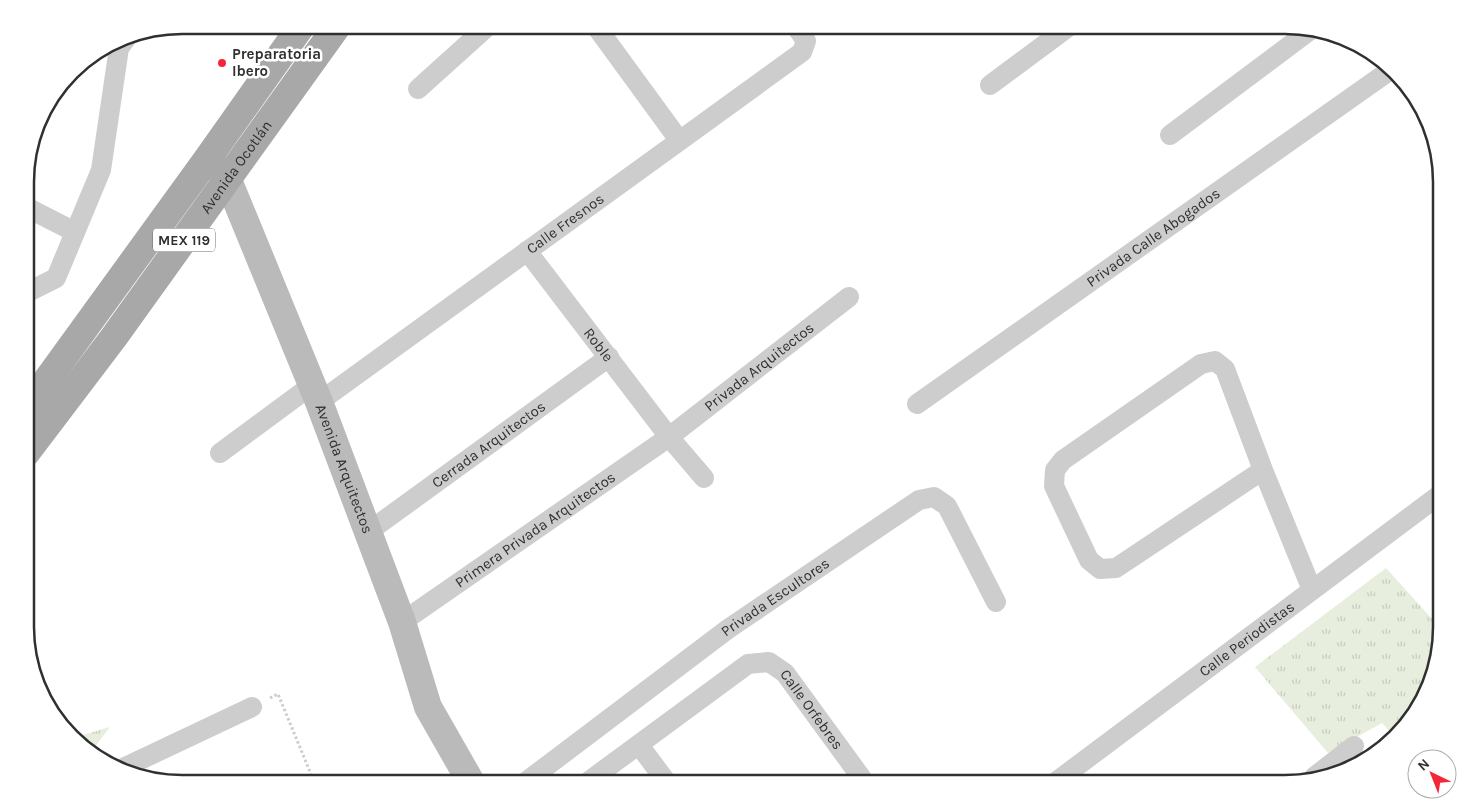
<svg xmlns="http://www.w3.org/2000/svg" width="1467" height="809" viewBox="0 0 1467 809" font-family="Karla,sans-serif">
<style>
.grass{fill:url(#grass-tufts)}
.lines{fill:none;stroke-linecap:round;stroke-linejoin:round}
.path{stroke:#cdcdcd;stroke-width:3;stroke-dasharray:2.5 2.5;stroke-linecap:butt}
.street{stroke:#cdcdcd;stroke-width:20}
.secondary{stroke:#bababa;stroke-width:28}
.primary{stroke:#a8a8a8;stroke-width:28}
.poi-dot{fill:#f4263a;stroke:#fff;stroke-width:2}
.labels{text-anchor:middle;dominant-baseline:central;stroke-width:5;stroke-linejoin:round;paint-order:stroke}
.shield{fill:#fff;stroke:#6e6e6e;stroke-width:1}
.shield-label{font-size:14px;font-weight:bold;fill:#303030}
.poi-label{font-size:15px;font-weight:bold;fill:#303030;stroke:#fff;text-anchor:start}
.street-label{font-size:15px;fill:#303030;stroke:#fff}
.rim{fill:none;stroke:#303030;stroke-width:2.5}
</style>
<defs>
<pattern id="grass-tufts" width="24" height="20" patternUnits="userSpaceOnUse" patternTransform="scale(1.25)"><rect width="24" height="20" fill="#e7eedd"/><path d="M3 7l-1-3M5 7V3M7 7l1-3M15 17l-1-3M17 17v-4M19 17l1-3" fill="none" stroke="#c6ccbe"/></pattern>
</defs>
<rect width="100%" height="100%" fill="#fff"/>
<!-- grass -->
<g class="grass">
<path d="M1386,568L1442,630V637L1421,705L1393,735L1382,723L1328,753L1255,667Z"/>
<path d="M110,727L91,752L76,737Z"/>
</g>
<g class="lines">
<!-- path -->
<path class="path" d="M270,698L278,694L315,784"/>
<!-- street -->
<g class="street">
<path d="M595,25L679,140"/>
<path d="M990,85L1071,25"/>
<path d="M418,89L489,25"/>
<path d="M1170,135L1309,31"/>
<path d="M26,207L75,232"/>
<path id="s1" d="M527,251L669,437L704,478"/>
<path d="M26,293L56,278L101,170L119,48L128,36"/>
<path id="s2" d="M319,402L802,52L806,41L795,25"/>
<path id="s3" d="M917,404L1389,71"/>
<path d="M220,453L312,385"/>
<path d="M1263,470L1116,568L1100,569L1089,560L1054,486L1055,470L1063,460L1201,364L1215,361L1225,369L1263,470L1312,590"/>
<path id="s4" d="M368,532L609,357"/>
<path id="s5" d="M402,622L669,437L849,297"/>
<path d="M639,745L668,784"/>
<path d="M123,768L252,707"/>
<path d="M1314,777L1354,746"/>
<path id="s6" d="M523,784L728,629L919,500L934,497L947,506L996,602"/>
<path id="s7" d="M585,784L748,664L769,662L785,673L866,784"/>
<path id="s8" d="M1053,784L1442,493"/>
</g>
<!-- secondary -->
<path class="secondary" id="s9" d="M213,163L228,180L319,402L368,532L402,622L428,707L472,784"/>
<!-- primary -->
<g class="primary">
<path d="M26,409L208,158L302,25"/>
<path id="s10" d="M26,453L114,337L338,25"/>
</g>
</g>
<!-- markers -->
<circle class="poi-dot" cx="222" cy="63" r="5"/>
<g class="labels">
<!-- shield labels -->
<rect class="shield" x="153" y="228.5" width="62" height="23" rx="4"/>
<g class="shield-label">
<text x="184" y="240">MEX 119</text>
</g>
<!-- poi labels -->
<g class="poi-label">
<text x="232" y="54">Preparatoria<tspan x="232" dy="17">Ibero</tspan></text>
</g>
<!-- street labels -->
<g class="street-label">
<text stroke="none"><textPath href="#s10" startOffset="355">Avenida Ocotlán</textPath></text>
<text stroke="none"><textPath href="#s2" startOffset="304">Calle Fresnos</textPath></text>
<text stroke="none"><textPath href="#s3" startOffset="289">Privada Calle Abogados</textPath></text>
<text stroke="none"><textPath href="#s1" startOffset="118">Roble</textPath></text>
<text stroke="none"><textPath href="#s5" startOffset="439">Privada Arquitectos</textPath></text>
<text stroke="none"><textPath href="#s4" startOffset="149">Cerrada Arquitectos</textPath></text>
<text stroke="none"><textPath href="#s9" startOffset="334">Avenida Arquitectos</textPath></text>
<text stroke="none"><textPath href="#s5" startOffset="162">Primera Privada Arquitectos</textPath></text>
<text stroke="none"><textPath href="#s6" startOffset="314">Privada Escultores</textPath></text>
<text stroke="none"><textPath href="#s8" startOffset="242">Calle Periodistas</textPath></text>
<text stroke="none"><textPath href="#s7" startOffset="288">Calle Orfebres</textPath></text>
</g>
</g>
<!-- crop -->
<path d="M0 0H1467V809H0ZM182 34H1285A148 148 0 0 1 1433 182V627A148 148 0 0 1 1285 775H182A148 148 0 0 1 34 627V182A148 148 0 0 1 182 34Z" fill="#fff" fill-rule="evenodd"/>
<path class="rim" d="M182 34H1285A148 148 0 0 1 1433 182V627A148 148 0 0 1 1285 775H182A148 148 0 0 1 34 627V182A148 148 0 0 1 182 34Z"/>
<!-- north arrow -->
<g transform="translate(1432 774) rotate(317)"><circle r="24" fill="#ffffff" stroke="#acacac"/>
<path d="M0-4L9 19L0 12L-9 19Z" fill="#f4263a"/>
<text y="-8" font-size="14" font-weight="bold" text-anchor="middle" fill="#303030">N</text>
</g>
</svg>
